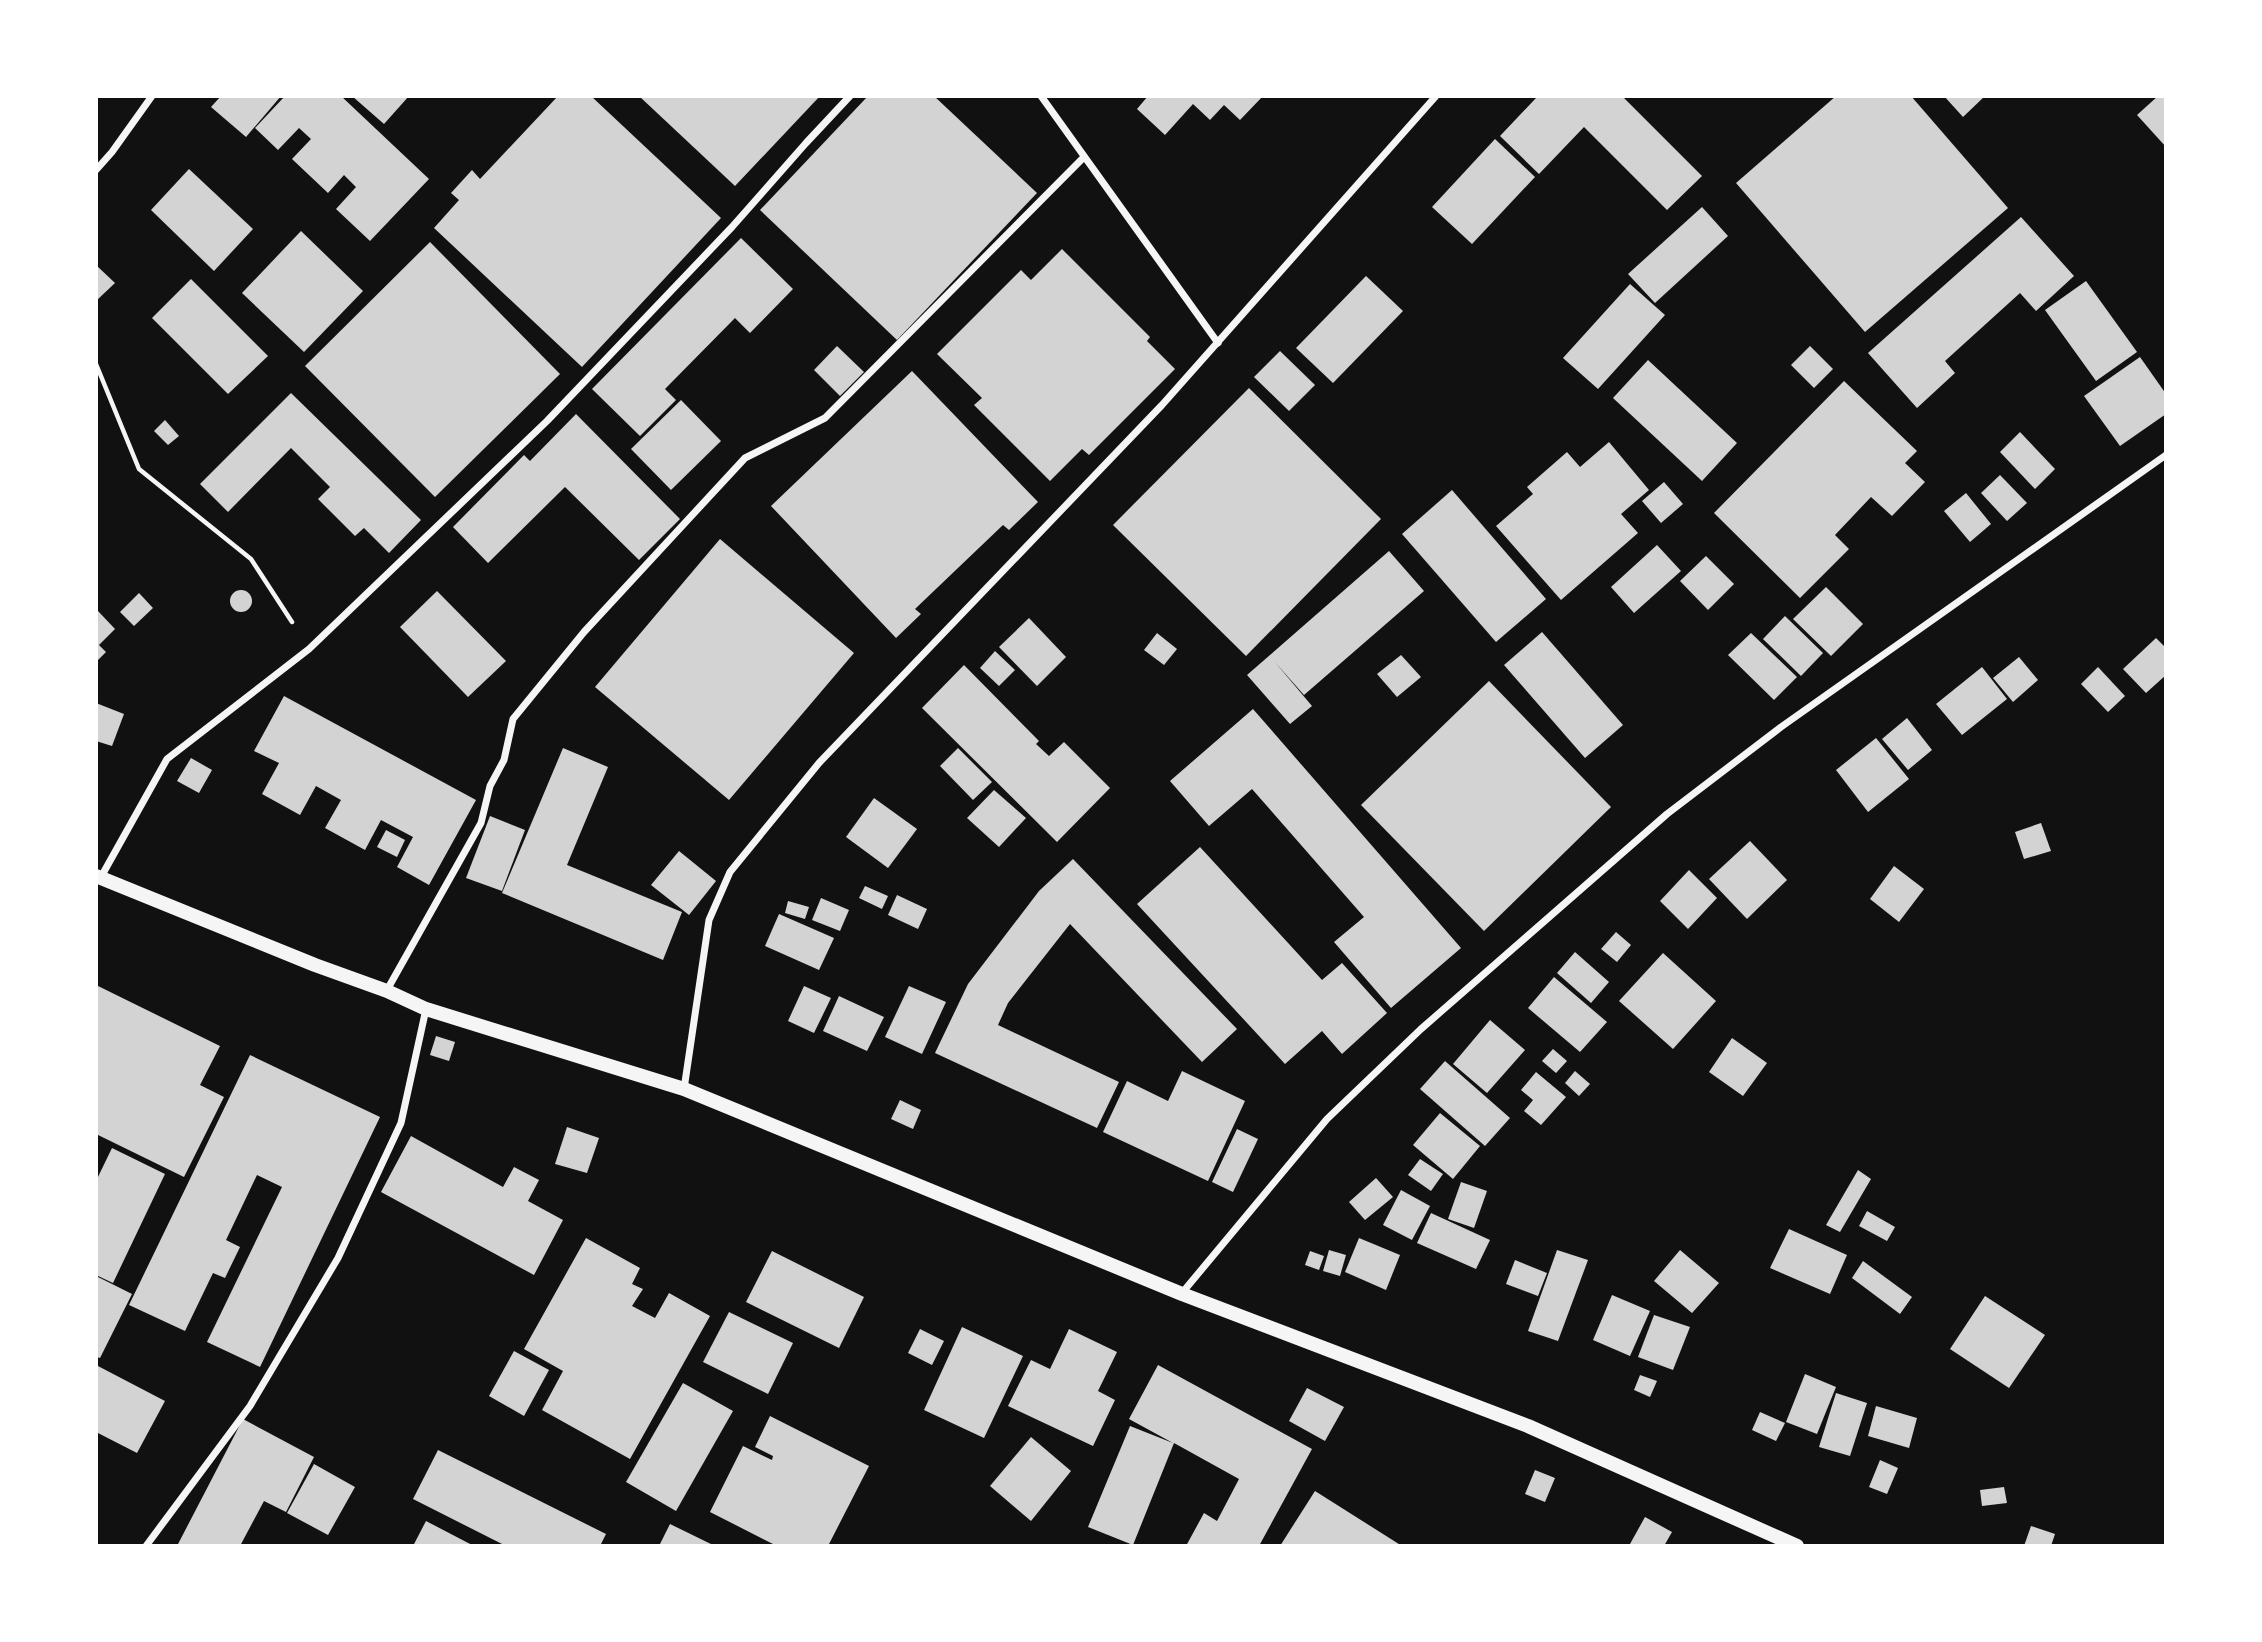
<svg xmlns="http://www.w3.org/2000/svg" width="2262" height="1642" viewBox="0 0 2262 1642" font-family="'Golos Text',sans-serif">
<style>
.building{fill:#d3d3d3}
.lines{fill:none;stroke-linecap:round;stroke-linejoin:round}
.path{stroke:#f5f5f5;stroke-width:4.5}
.minor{stroke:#f5f5f5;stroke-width:7}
.secondary{stroke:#f5f5f5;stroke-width:14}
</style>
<rect width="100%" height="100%" fill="#111"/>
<!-- building -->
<g class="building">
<path d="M221,96H281L246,137L211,107Z"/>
<path d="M285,96H341L429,179L370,241L336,209L356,187L344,175L328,193L292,159L311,139L299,128L278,150L255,128Z"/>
<path d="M352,96H409L384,124Z"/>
<path d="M558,96H591L721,218L582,367L434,228L459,200L451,193L472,170L480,179Z"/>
<path d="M639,96H820L735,186Z"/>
<path d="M868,96H934L1037,193L897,340L760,210Z"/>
<path d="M1148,96H1263L1240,120L1224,105L1210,120L1193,104L1165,135L1137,109Z"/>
<path d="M1534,96H1622L1702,176L1667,210L1584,127L1539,174L1500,136L1536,98Z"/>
<path d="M1836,96H1911L2008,208L1865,332L1736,183Z"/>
<path d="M1944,96H1985L1963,117Z"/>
<path d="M2158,96H2166V147L2137,115Z"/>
<path d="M1495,139L1535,177L1472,244L1432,207Z"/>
<path d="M189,169L253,229L214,271L151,210Z"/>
<path d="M1702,207L1728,236L1655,303L1628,274Z"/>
<path d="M2021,217L2074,276L2036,311L2020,293L1945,361L1955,373L1917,408L1868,353Z"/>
<path d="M301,231L363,291L304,352L242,293Z"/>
<path d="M741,238L793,289L750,333L735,318L665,389L676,400L640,436L592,389Z"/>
<path d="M430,242L560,374L435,497L305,366Z"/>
<path d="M1062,249L1150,337L1147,341L1175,369L1089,455L1082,449L1050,481L974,405L982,398L937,354L1021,270L1031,280Z"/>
<path d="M96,265L115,283L96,301Z"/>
<path d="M1366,276L1403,311L1333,383L1296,348Z"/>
<path d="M191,279L268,356L228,394L152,318Z"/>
<path d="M2086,281L2137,352L2096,381L2045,310Z"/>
<path d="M1630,284L1665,315L1598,389L1563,358Z"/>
<path d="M837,346L864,372L840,396L814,370Z"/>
<path d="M1810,346L1833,369L1814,388L1791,365Z"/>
<path d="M1280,351L1315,385L1289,411L1254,377Z"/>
<path d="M2140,357L2166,394V414L2120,446L2084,396Z"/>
<path d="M1648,360L1737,443L1702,481L1613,398Z"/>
<path d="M912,371L1038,502L1009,530L1003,525L915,609L921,614L896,638L771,506Z"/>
<path d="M1844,381L1917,451L1905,463L1925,482L1892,516L1871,497L1835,535L1849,549L1800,598L1714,513Z"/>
<path d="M1249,388L1381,519L1246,656L1113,525Z"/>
<path d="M291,393L421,520L389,553L364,528L355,536L318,499L330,487L291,448L228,512L200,484Z"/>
<path d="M681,400L721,441L671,490L631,449Z"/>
<path d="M576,414L680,519L639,560L565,487L488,563L453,527L524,455L530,461Z"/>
<path d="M165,420L179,436L168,445L154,431Z"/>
<path d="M2020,432L2055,469L2035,489L2000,452Z"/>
<path d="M1609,442L1649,490L1621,514L1638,533L1561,600L1496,526L1533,494L1527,487L1567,452L1580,467Z"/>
<path d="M2000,475L2027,503L2007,521L1981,493Z"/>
<path d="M1664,482L1683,504L1661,523L1642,501Z"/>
<path d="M1452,490L1546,599L1496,642L1402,534Z"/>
<path d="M1966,493L1991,524L1970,542L1944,511Z"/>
<path d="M720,539L854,653L729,800L595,687Z"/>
<path d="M1657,545L1681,571L1634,613L1611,587Z"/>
<path d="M1389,551L1424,591L1304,695L1274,661L1312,706L1290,724L1247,675Z"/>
<path d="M1706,556L1734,584L1708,610L1680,581Z"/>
<path d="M1826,587L1863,624L1831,656L1793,619Z"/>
<circle cx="241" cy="601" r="11"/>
<path d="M437,591L506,661L468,697L400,627Z"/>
<path d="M139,593L153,608L134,626L120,612Z"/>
<path d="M98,611L115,629L99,645L106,652L96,662V612Z"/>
<path d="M1785,616L1823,653L1801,676L1763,639Z"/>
<path d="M1029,618L1066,657L1037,686L999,647Z"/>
<path d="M1542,632L1623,725L1585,758L1504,665Z"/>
<path d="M1157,633L1177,649L1164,665L1144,650Z"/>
<path d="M1751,633L1797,677L1774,700L1728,655Z"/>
<path d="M2156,638L2166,648V675L2146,693L2123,669Z"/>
<path d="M995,651L1015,670L999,686L980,668Z"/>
<path d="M1401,655L1421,677L1397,697L1377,674Z"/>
<path d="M2019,657L2038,680L2013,702L1993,678Z"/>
<path d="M964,665L1039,741L1036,744L1049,756L1064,742L1110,788L1057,842L922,708Z"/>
<path d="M1982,667L2007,699L1962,735L1936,704Z"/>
<path d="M2098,667L2125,696L2108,712L2081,684Z"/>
<path d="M1489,681L1611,807L1484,931L1361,805Z"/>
<path d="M284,696L476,800L429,885L397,867L413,837L381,820L365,850L325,828L341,800L316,786L300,815L262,794L279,763L254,751Z"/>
<path d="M96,703L124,714L112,746L96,741Z"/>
<path d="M1253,709L1461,948L1391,1008L1334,942L1364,917L1252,789L1209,826L1170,781Z"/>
<path d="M1907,718L1932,750L1908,770L1882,739Z"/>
<path d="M1876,738L1909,779L1868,812L1836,770Z"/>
<path d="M563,748L608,767L567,865L682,912L663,960L502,893Z"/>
<path d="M958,748L992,782L973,800L940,766Z"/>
<path d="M191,758L212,770L199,793L177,781Z"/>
<path d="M994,790L1026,818L999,847L967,818Z"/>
<path d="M874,798L917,829L888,868L846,837Z"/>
<path d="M490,816L525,830L502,891L466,878Z"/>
<path d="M2041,823L2051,851L2024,859L2015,832Z"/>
<path d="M386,830L405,840L397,857L377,847Z"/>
<path d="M1750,841L1787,880L1747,919L1709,879Z"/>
<path d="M1200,847L1322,980L1342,963L1387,1013L1342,1054L1322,1031L1285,1064L1137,904Z"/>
<path d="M679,851L716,881L689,915L651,885Z"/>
<path d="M1073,859L1237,1029L1202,1062L1070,924L1008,1003L998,1025L1119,1082L1097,1128L935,1053L968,984L1039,891Z"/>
<path d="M1894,866L1924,889L1899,922L1870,899Z"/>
<path d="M1689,870L1717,898L1688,929L1660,901Z"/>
<path d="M865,886L888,896L882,909L859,898Z"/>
<path d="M897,895L927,909L918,929L888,915Z"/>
<path d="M821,898L849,910L840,931L812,920Z"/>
<path d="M788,901L809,907L805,919L785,913Z"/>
<path d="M779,914L834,938L819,970L765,946Z"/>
<path d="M1616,932L1631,945L1617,962L1601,949Z"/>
<path d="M1575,952L1609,982L1591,1003L1557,973Z"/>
<path d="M1663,953L1716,1001L1673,1049L1619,1001Z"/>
<path d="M1554,977L1607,1022L1580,1052L1528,1008Z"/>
<path d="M96,985L220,1046L200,1085L224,1097L184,1177L96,1134Z"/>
<path d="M804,986L831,998L814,1033L788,1021Z"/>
<path d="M909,986L946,1002L922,1054L885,1037Z"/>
<path d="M839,996L884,1017L867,1051L823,1031Z"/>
<path d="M1490,1020L1525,1050L1487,1093L1453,1064Z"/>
<path d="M436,1036L455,1042L449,1061L430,1055Z"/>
<path d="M1732,1038L1767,1063L1743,1096L1709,1072Z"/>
<path d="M1553,1049L1567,1061L1556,1073L1542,1061Z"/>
<path d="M250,1055L380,1117L260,1367L207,1342L282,1187L257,1175L226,1240L240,1247L225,1278L213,1273L185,1331L129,1305Z"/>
<path d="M1445,1061L1510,1118L1485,1146L1420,1089Z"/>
<path d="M1182,1071L1245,1101L1208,1181L1103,1132L1127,1081L1168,1101Z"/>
<path d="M1575,1071L1590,1084L1579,1096L1565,1083Z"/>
<path d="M1536,1072L1566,1097L1541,1125L1524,1111L1533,1100L1521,1090Z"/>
<path d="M900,1100L921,1110L913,1129L891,1119Z"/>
<path d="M1440,1113L1480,1146L1453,1179L1413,1145Z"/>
<path d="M567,1127L599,1138L587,1173L555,1164Z"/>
<path d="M1237,1129L1258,1139L1233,1192L1212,1182Z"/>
<path d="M411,1136L503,1187L514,1167L539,1180L528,1201L563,1220L534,1275L381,1192Z"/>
<path d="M112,1148L165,1174L113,1283L96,1275V1181Z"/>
<path d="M1420,1159L1443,1174L1431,1191L1408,1175Z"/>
<path d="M1858,1170L1871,1179L1840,1232L1826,1225Z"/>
<path d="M1376,1178L1393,1197L1365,1220L1349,1202Z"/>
<path d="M1461,1182L1487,1191L1474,1228L1448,1219Z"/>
<path d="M1401,1190L1430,1206L1412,1240L1383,1225Z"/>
<path d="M1867,1211L1895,1227L1887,1241L1859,1226Z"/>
<path d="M1431,1213L1490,1240L1476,1269L1417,1243Z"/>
<path d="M1789,1229L1847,1255L1830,1294L1770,1268Z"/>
<path d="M586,1238L640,1268L632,1284L643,1289L632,1306L655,1318L669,1293L710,1316L630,1459L542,1410L563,1371L524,1349Z"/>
<path d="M1359,1238L1400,1255L1386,1290L1345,1272Z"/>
<path d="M1329,1250L1346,1255L1340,1276L1323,1271Z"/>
<path d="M1557,1250L1588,1260L1558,1341L1528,1331Z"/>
<path d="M1680,1250L1719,1283L1692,1313L1654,1281Z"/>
<path d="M772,1251L864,1297L839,1348L746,1302Z"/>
<path d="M1310,1251L1324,1256L1319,1270L1305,1265Z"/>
<path d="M1515,1260L1547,1273L1538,1296L1506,1284Z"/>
<path d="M1863,1261L1912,1297L1900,1314L1852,1278Z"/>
<path d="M96,1276L132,1294L100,1358L96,1357Z"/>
<path d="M1612,1295L1650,1311L1630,1356L1593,1340Z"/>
<path d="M1985,1296L2045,1335L2009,1388L1950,1349Z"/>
<path d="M729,1312L793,1343L768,1394L703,1362Z"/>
<path d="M1654,1315L1690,1327L1673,1370L1638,1357Z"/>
<path d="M962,1327L1023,1356L984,1438L924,1410Z"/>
<path d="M920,1329L944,1341L932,1365L908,1353Z"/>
<path d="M1069,1329L1117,1352L1098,1391L1115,1400L1093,1446L1008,1406L1031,1360L1050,1369Z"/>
<path d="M514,1351L549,1370L524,1416L489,1396Z"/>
<path d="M96,1365L165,1401L137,1453L96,1432Z"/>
<path d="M1158,1365L1312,1449L1259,1546H1186L1204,1513L1217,1521L1239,1479L1174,1443L1133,1545L1088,1527L1130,1426L1173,1443L1129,1419Z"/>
<path d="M1805,1374L1836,1387L1817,1434L1786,1422Z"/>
<path d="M1640,1375L1657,1381L1650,1397L1634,1390Z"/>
<path d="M683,1383L733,1411L676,1511L626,1482Z"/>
<path d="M1307,1388L1344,1407L1325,1441L1289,1421Z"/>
<path d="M1836,1393L1867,1403L1850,1456L1819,1447Z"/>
<path d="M1876,1406L1917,1418L1909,1448L1868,1436Z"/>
<path d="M1760,1412L1785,1423L1776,1441L1752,1430Z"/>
<path d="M770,1416L869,1466L828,1546H772L773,1544L710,1512L743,1446L772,1460L773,1456L755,1447Z"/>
<path d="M243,1419L314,1457L286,1512L264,1501L240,1546H177Z"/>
<path d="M1031,1437L1071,1471L1031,1521L990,1486Z"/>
<path d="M438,1450L606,1534L600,1546H506L413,1499Z"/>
<path d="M1880,1460L1898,1468L1887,1494L1869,1487Z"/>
<path d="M314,1464L355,1487L328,1535L287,1513Z"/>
<path d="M1535,1470L1555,1478L1545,1502L1525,1494Z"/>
<path d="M2004,1487L2007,1503L1982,1506L1980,1490Z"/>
<path d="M1315,1491L1402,1546H1280Z"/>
<path d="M1645,1517L1672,1532L1664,1546L1630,1544Z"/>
<path d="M426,1521L474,1546H413Z"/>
<path d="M670,1524L715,1546H659Z"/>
<path d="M2031,1526L2055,1534L2051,1546H2024Z"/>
</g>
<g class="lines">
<!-- path -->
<path class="path" d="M96,364L139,469L251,559L292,622"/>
<!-- minor -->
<g class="minor">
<path d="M1041,96L1218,343"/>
<path d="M96,170L112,152L152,96"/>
<path d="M101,877L167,759L309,649L547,421L732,227L806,143L850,96"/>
<path d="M387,990L481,823L490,786L504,760L513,719L584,632L745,458L825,418L1084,157"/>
<path d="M684,1089L709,920L730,872L819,763L1162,405L1436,96"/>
<path d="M1182,1293L1327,1119L1421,1029L1667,814L1781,727L2166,455"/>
<path d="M146,1546L250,1406L338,1258L401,1123L426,1009"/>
</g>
<!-- secondary -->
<path class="secondary" d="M96,876L315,965L387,991L426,1009L684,1089L1182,1294L1528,1426L1797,1546"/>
</g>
<!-- border -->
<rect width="2262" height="1642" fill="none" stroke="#ffffff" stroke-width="196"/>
</svg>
